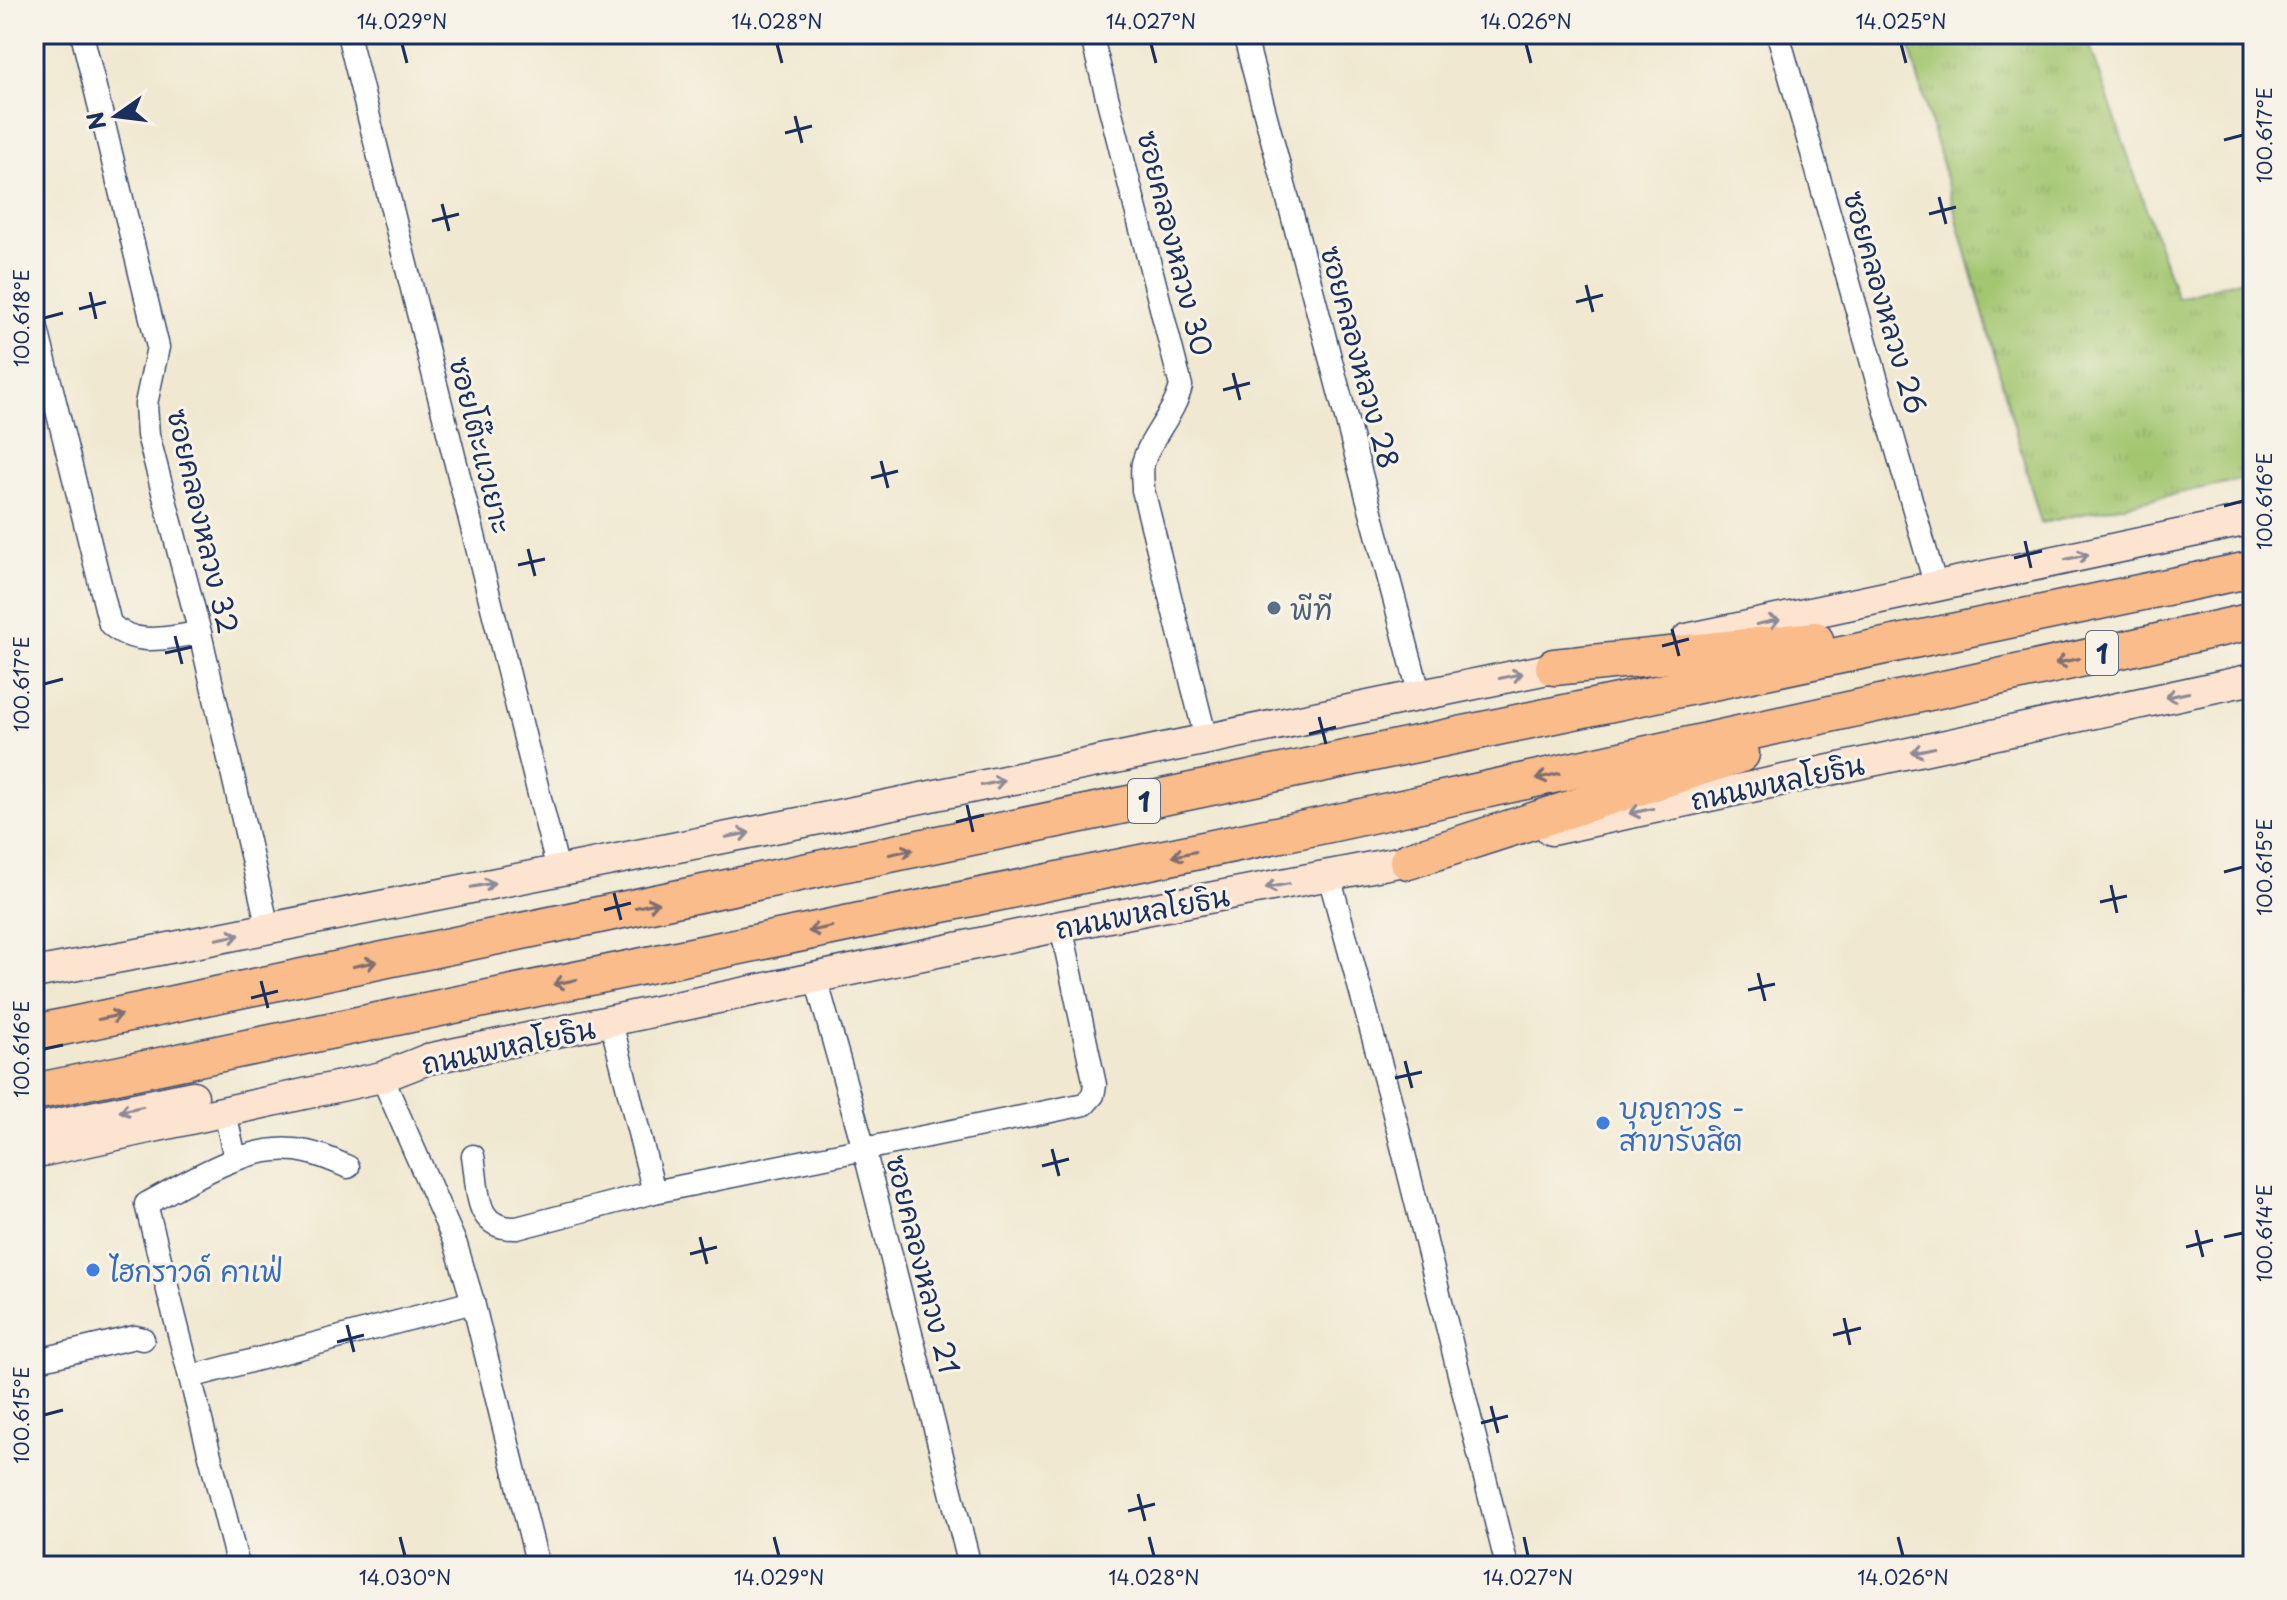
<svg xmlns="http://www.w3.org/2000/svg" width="2287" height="1600" viewBox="0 0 2287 1600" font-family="'Playpen Sans','Playpen Sans Thai',sans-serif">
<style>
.grass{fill:url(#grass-tufts);stroke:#5f7a67;stroke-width:2}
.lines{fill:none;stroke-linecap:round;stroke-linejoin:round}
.minor-casing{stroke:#3b4b6f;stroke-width:25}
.secondary-casing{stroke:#3b4b6f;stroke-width:33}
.trunk-casing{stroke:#3b4b6f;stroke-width:39}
.minor{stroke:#fff;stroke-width:22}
.secondary{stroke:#fde4d0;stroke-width:30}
.trunk{stroke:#f9bc8a;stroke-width:36}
.oneway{stroke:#8c8a97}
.oneway2{stroke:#7f6e72}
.ticks{fill:none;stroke:#1b2f5e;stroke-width:3}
.service-dot{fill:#5c6f8a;stroke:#f7f3e8;stroke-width:3}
.shop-dot{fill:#3f7fe0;stroke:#f7f3e8;stroke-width:3}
.labels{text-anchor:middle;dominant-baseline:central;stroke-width:6;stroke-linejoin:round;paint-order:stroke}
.shield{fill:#f7f3e8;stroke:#5d6a87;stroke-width:2}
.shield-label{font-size:26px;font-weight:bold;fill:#1b2f5e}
.street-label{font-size:28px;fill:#1b2f5e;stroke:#f7f3e8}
.service-label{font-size:28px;fill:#4e5e75;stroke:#f7f3e8;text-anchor:start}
.shop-label{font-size:28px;fill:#366cbe;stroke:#f7f3e8;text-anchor:start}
.neatline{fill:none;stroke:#1b2f5e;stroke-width:3}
.ticks-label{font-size:20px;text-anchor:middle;fill:#1b2f5e}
</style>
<defs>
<pattern id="grass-tufts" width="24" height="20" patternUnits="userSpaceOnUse" patternTransform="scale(2)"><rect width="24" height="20" fill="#a3c670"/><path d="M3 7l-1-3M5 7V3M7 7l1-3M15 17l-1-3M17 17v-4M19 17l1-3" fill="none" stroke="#8caa63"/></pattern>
</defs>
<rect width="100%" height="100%" fill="#f7f3e8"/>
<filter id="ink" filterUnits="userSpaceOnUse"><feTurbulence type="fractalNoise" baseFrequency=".0125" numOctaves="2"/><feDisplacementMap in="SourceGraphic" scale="16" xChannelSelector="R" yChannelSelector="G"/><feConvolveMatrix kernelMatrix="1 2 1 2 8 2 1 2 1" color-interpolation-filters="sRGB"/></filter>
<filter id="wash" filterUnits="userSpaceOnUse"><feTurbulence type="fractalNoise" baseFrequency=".006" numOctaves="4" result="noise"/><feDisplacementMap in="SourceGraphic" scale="32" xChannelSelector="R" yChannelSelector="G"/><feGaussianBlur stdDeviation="1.8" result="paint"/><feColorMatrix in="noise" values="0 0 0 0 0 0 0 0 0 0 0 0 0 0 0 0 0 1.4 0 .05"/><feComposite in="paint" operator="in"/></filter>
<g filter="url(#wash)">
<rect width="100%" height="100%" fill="#f0e8d0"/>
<!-- grass -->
<path class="grass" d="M1906,34H2086L2177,298L2253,276V477L2041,523Z"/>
</g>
<g filter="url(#ink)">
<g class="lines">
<defs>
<g id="minor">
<path d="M82,34L158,347L146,404L148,435L200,633L268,928"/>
<path d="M348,34L558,870"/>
<path d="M1091,34L1181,386C1174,415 1151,435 1143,463C1141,472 1143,481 1143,490L1206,739"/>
<path d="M1244,34L1420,696"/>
<path d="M1778,34L1936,587"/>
<path d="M34,317L110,624C137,648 167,637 200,633"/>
<path d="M1329,876L1392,1106L1507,1566"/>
<path d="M816,979L864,1149L970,1566"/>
<path d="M611,1022L654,1192L1085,1104L1093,1095L1095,1085L1061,926"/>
<path d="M382,1077L456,1245L473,1302L538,1566"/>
<path d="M228,1109V1126L235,1158"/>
<path d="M473,1156C479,1190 473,1230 517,1228L654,1192"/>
<path d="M34,1361L135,1337L143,1339"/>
<path d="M190,1377L146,1204C192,1180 252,1139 307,1152C321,1155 335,1161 348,1167"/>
<path d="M238,1566L190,1377L473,1302"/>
</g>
<g id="secondary">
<path d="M1687,639L2253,519"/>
<path d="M1551,830L2253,679"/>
<path d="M34,973L159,950L829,817L1577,663"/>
<path d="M34,1129L193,1096"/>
<path d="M34,1153L382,1077L428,1059L1061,926L1430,856"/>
</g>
<g id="trunk">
<path d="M1554,667L1815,640"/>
<path d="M1408,861L1741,754"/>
<path d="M34,1033L2253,569"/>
<path d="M34,1092L1334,823L2253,621"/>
</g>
</defs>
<!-- minor casing -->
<use href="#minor" class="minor-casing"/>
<!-- secondary casing -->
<use href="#secondary" class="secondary-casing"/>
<!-- trunk casing -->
<use href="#trunk" class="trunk-casing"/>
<!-- minor -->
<use href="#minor" class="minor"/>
<!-- secondary -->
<use href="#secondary" class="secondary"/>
<!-- trunk -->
<use href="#trunk" class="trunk"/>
</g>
<!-- one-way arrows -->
<defs><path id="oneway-shaft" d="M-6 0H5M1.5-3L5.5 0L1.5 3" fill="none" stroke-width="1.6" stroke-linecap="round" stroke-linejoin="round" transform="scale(2)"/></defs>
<g class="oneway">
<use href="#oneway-shaft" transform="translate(2077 557) rotate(-12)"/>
<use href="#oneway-shaft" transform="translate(1768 622) rotate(-12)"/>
<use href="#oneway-shaft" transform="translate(1511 676) rotate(-12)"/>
<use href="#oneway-shaft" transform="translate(2177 695) rotate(168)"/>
<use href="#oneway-shaft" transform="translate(1923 750) rotate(168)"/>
<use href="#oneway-shaft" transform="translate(993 783) rotate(-12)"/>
<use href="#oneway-shaft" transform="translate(1641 811) rotate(168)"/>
<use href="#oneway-shaft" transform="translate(738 835) rotate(-11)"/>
<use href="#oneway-shaft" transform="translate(483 885) rotate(-11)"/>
<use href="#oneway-shaft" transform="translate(1277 886) rotate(169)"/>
<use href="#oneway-shaft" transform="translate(228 937) rotate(-11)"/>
<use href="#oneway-shaft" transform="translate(131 1109) rotate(168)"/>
</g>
<g class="oneway2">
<use href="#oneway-shaft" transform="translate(2067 661) rotate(168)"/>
<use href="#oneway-shaft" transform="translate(1548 776) rotate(167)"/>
<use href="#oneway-shaft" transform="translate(901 852) rotate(-12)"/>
<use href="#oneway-shaft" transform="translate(1184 854) rotate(168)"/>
<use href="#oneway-shaft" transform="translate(647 905) rotate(-12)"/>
<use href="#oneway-shaft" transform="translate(820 929) rotate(168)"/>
<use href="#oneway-shaft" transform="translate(365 964) rotate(-12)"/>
<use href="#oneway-shaft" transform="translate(565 982) rotate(168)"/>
<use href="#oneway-shaft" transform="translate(110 1017) rotate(-12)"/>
</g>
</g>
<!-- ticks -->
<path class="ticks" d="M402,44L407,63M777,44L782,63M1151,44L1156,63M1526,44L1531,63M1901,44L1906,63M795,116L802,143M785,133L812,126M2224,140L2243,135M1939,197L1946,224M442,204L449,231M1929,214L1956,207M432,221L459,214M1586,285L1593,312M90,292L96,319M1576,302L1603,295M79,309L106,302M44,318L63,313M1233,373L1240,400M1223,390L1250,383M881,461L888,488M871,478L898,471M2224,506L2243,501M2025,541L2031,568M528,549L535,576M2014,558L2042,551M518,565L545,559M1672,629L1679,656M175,636L182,664M1662,646L1689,639M165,653L192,647M44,684L63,679M1319,717L1326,744M1309,734L1336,727M967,805L973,832M956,822L984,815M2224,872L2243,867M2111,885L2117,913M614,893L621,920M2100,902L2127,896M604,910L631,903M1758,973L1765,1001M261,981L268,1008M1748,990L1775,984M251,998L278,991M44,1049L63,1045M1405,1061L1412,1088M1395,1078L1422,1072M1052,1149L1059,1176M1042,1166L1069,1159M2196,1230L2203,1257M700,1237L707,1264M2224,1237L2243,1233M2186,1247L2213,1240M690,1254L717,1247M1844,1318L1850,1345M347,1325L354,1352M1833,1335L1861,1328M337,1342L364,1335M1491,1406L1498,1433M44,1415L63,1410M1481,1423L1508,1416M1138,1494L1145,1521M1128,1511L1155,1504M400,1537L405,1556M774,1537L779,1556M1149,1537L1154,1556M1524,1537L1528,1556M1898,1537L1903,1556"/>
<!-- markers -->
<circle class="service-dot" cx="1274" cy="608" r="8"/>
<g class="shop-dot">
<circle cx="1603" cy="1123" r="8"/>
<circle cx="93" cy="1270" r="8"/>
</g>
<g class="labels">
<!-- shield labels -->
<g class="shield">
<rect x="2086" y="631" width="32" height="44" rx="6"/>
<rect x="1128" y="779" width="32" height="44" rx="6"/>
</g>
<g class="shield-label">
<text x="2102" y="653">1</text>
<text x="1144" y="801">1</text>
</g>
<!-- street labels -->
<g class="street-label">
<text transform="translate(1176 243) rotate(76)">ซอยคลองหลวง 30</text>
<text transform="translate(1886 302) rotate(74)">ซอยคลองหลวง 26</text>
<text transform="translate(1361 357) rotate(75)">ซอยคลองหลวง 28</text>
<text transform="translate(482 445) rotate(76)">ซอยโต๊ะแวเยาะ</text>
<text transform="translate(204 521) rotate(77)">ซอยคลองหลวง 32</text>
<text transform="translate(1777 781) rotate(-12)">ถนนพหลโยธิน</text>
<text transform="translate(1142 911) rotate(-11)">ถนนพหลโยธิน</text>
<text transform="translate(508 1045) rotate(-12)">ถนนพหลโยธิน</text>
<text transform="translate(924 1264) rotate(76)">ซอยคลองหลวง 21</text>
</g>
<!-- service labels -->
<g class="service-label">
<text x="1290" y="608">พีที</text>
</g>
<!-- shop labels -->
<g class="shop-label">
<text x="1619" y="1107">บุญถาวร -<tspan x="1619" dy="32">สาขารังสิต</tspan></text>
<text x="109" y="1270">ไฮกราวด์ คาเฟ่</text>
</g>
</g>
<!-- margin -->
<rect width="2287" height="1600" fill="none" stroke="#f7f3e8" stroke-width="88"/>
<!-- north arrow -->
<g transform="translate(116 116) rotate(256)" stroke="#f7f3e8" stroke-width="6" paint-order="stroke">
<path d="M0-6L14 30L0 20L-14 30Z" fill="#1b2f5e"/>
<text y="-12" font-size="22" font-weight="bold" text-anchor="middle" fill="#1b2f5e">N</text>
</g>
<rect x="44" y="44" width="2199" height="1512" class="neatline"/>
<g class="ticks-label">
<text x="402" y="29">14.029°N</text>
<text x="777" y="29">14.028°N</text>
<text x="1151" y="29">14.027°N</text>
<text x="1526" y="29">14.026°N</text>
<text x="1901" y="29">14.025°N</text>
<text transform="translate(2265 135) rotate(-90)" y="7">100.617°E</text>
<text transform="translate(22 318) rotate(-90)" y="7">100.618°E</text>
<text transform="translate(2265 501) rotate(-90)" y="7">100.616°E</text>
<text transform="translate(22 684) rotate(-90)" y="7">100.617°E</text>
<text transform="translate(2265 867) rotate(-90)" y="7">100.615°E</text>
<text transform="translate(22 1049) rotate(-90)" y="7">100.616°E</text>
<text transform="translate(2265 1233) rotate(-90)" y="7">100.614°E</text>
<text transform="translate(22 1415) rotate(-90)" y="7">100.615°E</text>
<text x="405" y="1585">14.030°N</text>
<text x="779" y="1585">14.029°N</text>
<text x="1154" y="1585">14.028°N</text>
<text x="1528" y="1585">14.027°N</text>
<text x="1903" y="1585">14.026°N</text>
</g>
</svg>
